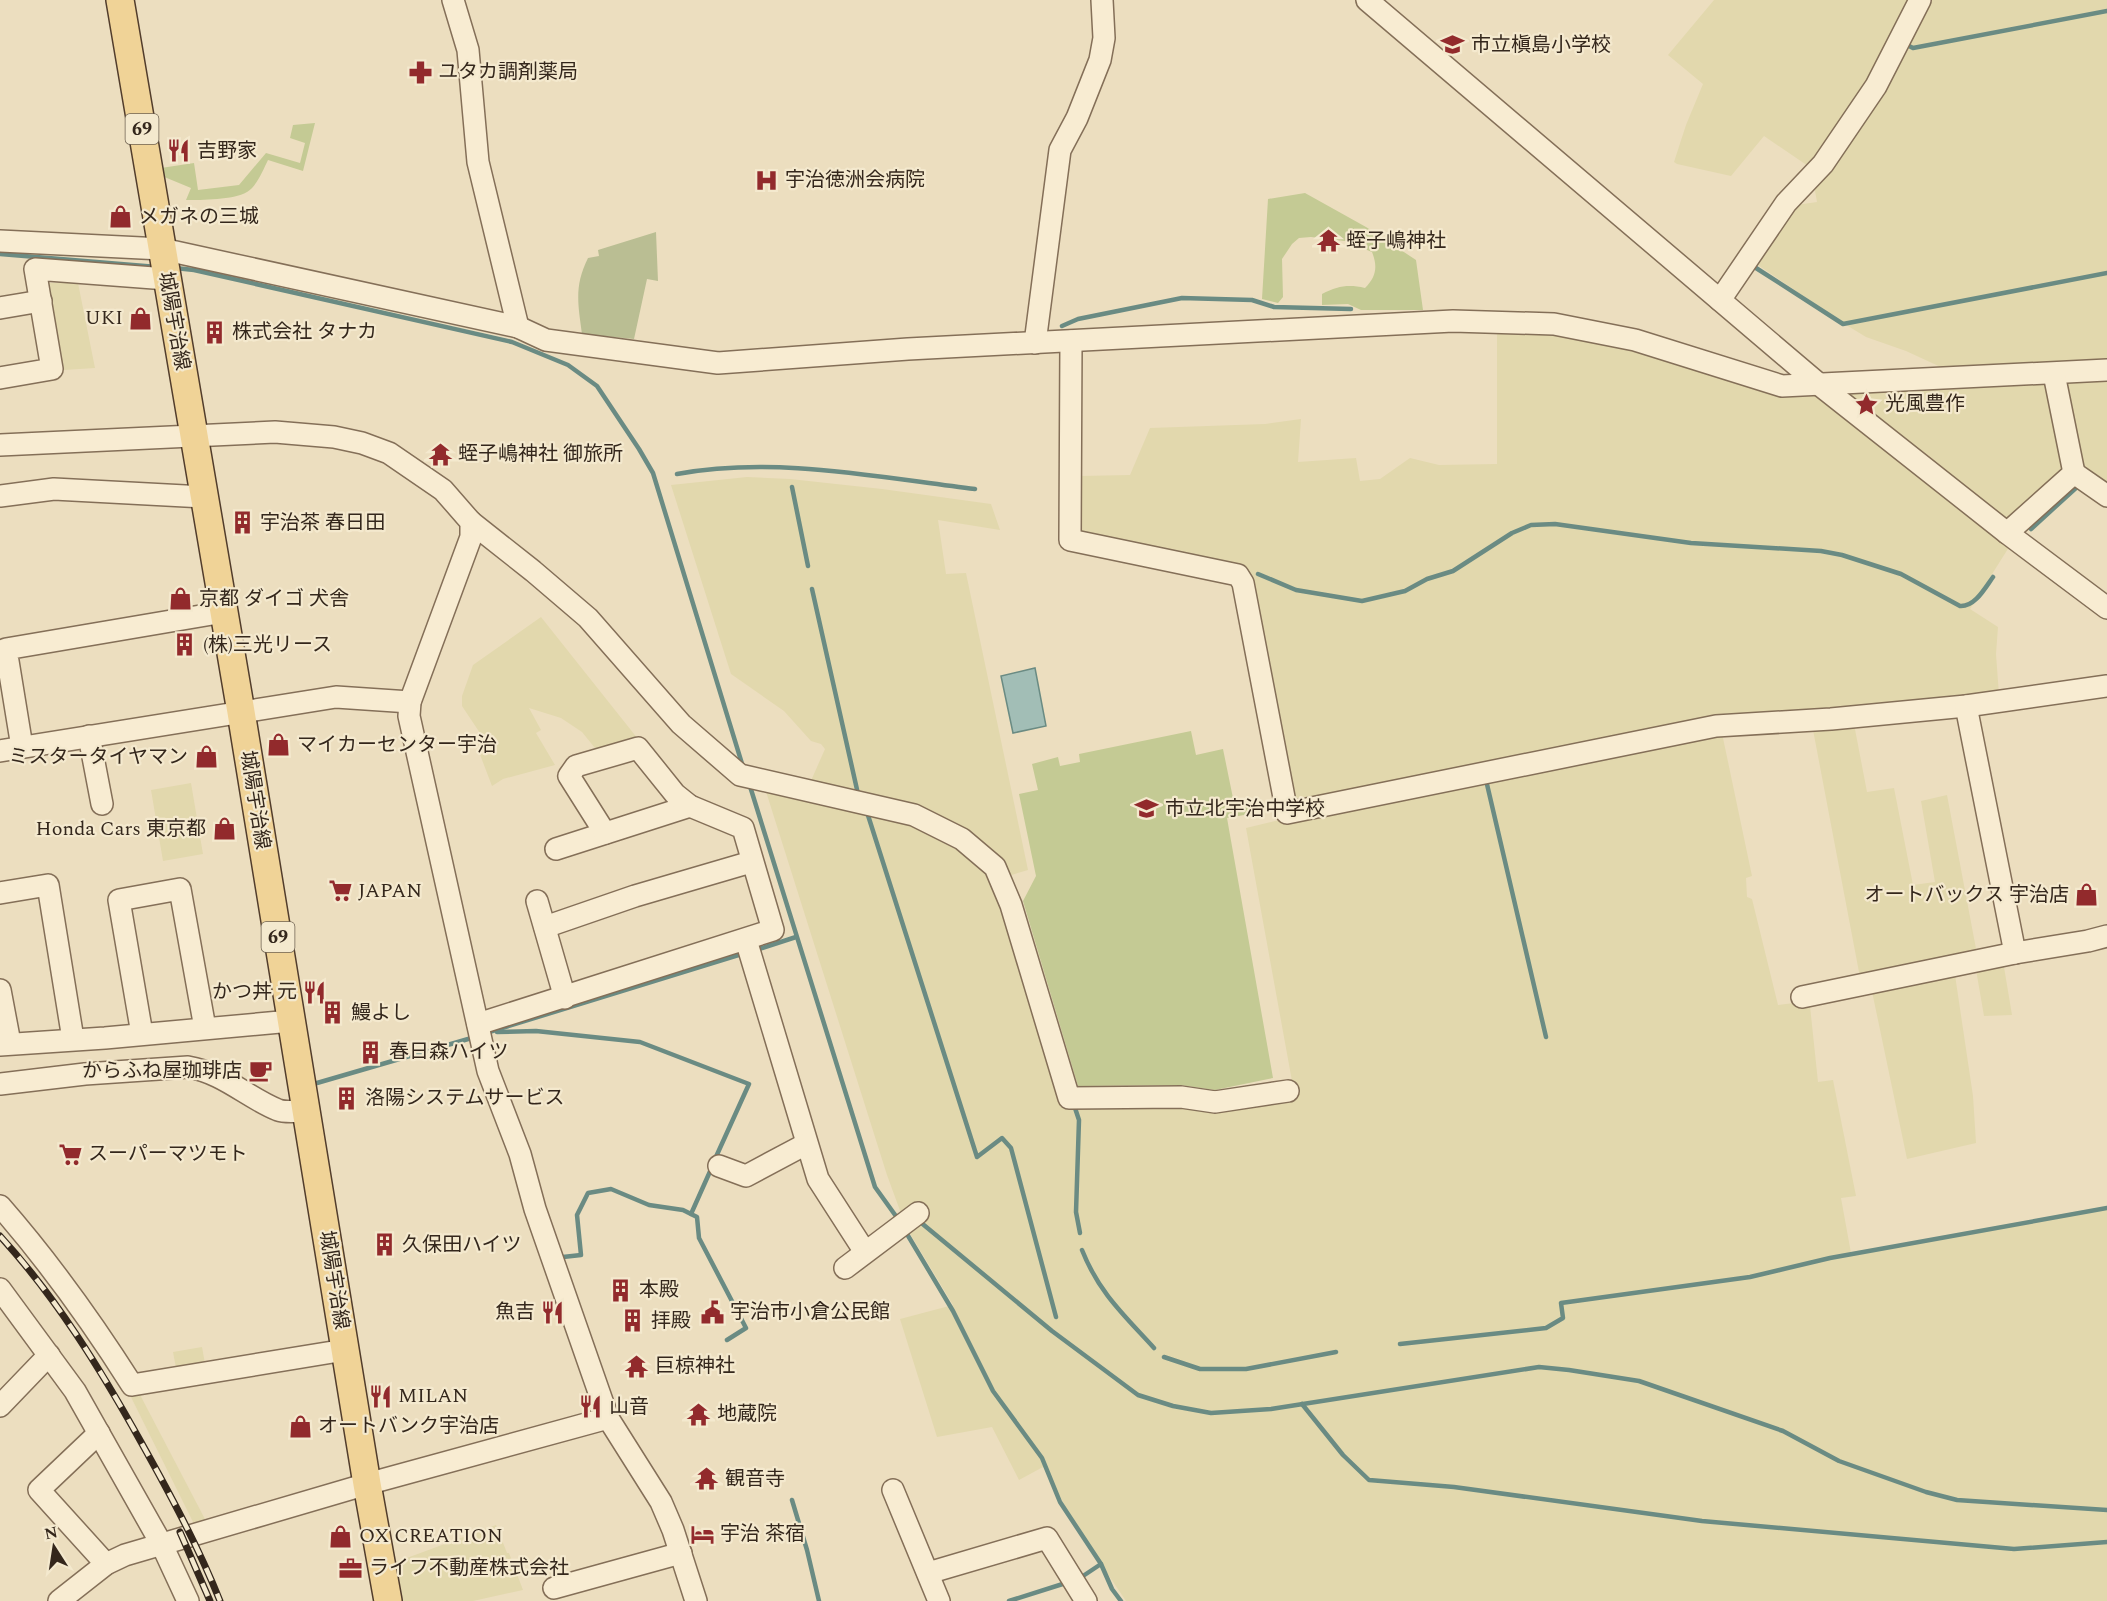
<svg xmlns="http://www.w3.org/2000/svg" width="2107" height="1601" viewBox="0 0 2107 1601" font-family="Spectral,'Noto Sans JP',serif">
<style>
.farmland{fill:#e2d8ad}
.green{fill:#c4ca94}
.cemetery{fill:#babe93}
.water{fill:#a2beb6;stroke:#6a8b83;stroke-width:1.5}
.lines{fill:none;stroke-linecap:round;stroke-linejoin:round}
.stream{stroke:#6a8b83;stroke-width:4.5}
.minor-casing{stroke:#846f58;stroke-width:24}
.major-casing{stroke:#523d2c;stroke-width:30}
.minor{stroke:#f8ecd2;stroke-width:21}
.major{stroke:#f0d397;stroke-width:27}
.rail-casing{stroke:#34271c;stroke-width:7}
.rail{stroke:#f4e9ce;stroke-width:4.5;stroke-dasharray:14;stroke-linecap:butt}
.labels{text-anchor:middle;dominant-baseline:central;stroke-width:4.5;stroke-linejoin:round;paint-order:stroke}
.shield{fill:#f4e9ce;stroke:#6e6151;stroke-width:1.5}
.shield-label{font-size:18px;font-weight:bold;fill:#34271c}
.poi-label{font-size:20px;fill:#34271c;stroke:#f4e9ce;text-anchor:start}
.street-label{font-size:20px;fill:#34271c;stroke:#f4e9ce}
</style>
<rect width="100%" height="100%" fill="#ecdebf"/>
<!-- farmland -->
<g class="farmland">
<path d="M1714,0H2107V489L2079,471L2011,544L1970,609L1998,627L1996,654L1999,695L1854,724L1867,792L1894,788L1913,885L1935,882L1921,801L1947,795L1977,954L2003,961L2012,1015L1984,1016L1974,958L1955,975L1973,1096L1976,1143L1907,1159L1869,977L1862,978L1859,972L1810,714L1719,719L1752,876L1746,878L1747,897L1752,899L1778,1005L1802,1002L1810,1006L1818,1082L1833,1080L1856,1196L1841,1198L1851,1253L2107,1206V1601H1126L1082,1536L1043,1467L1019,1480L992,1427L937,1437L900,1319L953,1305L906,1227L887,1175L763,782L806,792L825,749L821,744L811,741L784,711L731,674L671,485L747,477L790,479L882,489L991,504L1000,530L938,520L946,574L966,573L1028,870L998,879L1061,1097L1294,1092L1246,828L1296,816L1250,583L1079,535L1080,476L1130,475L1150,428L1265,424L1301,419L1298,462L1356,458L1360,481L1380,479L1410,458L1439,465L1497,464V329L1555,333L1638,348L1783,394L1945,369L1906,351L1866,337L1843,323L1752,261L1789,206L1817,202L1811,168L1764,136L1731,176L1677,164L1674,162L1686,125L1703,84L1668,55Z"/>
<path d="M44,283H78L95,368L64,370Z"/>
<path d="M541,617L638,739L599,753L582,732L561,718L529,708L541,730L536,733L555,765L503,779L492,786L479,752L484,739L462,706V696L473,665Z"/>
<path d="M191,783L203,854L163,861L151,790Z"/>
<path d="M202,1347L206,1369L177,1373L173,1352Z"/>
<path d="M137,1389L207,1523L195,1526L128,1391Z"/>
<path d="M496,1525L507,1553H509L523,1590L473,1601H403L396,1562Z"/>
</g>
<!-- green -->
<g class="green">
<path d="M315,123L303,171L268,160C263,170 257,186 247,192C233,200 202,200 186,200L191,188L162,176L161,168L194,163L198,190L239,185L266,153L300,163L305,143L290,138L293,125Z"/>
<path d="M1305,193L1366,227L1416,260L1423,310H1361L1348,304L1322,305V294C1338,286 1348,284 1365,288C1376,277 1378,267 1372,252L1345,241L1311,237L1299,238L1292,244L1282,259L1283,297L1278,303L1262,299L1268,199Z"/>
<path d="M1191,731L1196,755L1223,749L1234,803L1258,798L1261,812L1227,818L1273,1078L1215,1090L1181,1085L1078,1086L1023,901L1036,876L1019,794L1038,790L1032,764L1058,757L1060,766L1080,762L1079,754Z"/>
</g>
<!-- cemetery -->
<path class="cemetery" d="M656,232L658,281L647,279L634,339L582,334C578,304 574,286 588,258L599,256L598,250Z"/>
<!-- water -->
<path class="water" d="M1035,668L1046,726L1013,733L1001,676Z"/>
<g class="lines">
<!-- stream -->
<g class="stream">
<path d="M1905,44L1913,48L2107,11"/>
<path d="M0,254L157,267"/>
<path d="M175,268L194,270L512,342L568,365L597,386L639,449L653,473L743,767"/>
<path d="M1756,268L1843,324L2107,273"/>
<path d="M1062,326L1078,319L1182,298L1252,300L1274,307L1351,309"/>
<path d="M677,474C775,456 876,477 975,489"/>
<path d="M792,487L808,566"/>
<path d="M2031,529L2077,487"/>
<path d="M1258,574L1296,590L1362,601L1405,591L1427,579L1453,571L1512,533L1531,525L1555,524L1691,543L1821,551L1842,555L1901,574L1960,606C1975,607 1985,588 1993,577"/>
<path d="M812,589L858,794"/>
<path d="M1486,780L1546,1037"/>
<path d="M749,783L875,1187L898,1219"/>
<path d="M866,809L977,1157L1002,1138L1011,1148L1056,1317"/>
<path d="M756,950L796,937"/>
<path d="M497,1032L536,1031L640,1042L749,1084L715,1159"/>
<path d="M486,1033L745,953"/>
<path d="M317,1083L475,1037"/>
<path d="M1075,1108L1079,1120L1076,1212L1080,1233"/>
<path d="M691,1214L712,1167"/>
<path d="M919,1221L1052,1331L1138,1395L1173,1406L1211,1413L1271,1409L1539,1367L1569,1370L1639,1381L1783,1431L1839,1461L1926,1492L1957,1500L2107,1510"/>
<path d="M904,1229L953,1311L993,1391L1042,1458L1060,1502L1101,1564L1112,1589L1121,1601"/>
<path d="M1082,1250C1099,1293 1124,1315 1154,1348"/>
<path d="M563,1257L581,1255L577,1215L588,1193L611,1189L649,1205L683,1210L697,1217L699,1238L746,1328L727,1340"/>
<path d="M1400,1344L1546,1328L1563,1318L1561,1303L1750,1277L1830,1258L2107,1208"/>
<path d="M1164,1357L1200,1369H1246L1336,1352"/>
<path d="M1302,1404L1343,1455L1369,1480L1454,1487L1702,1521L2014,1549L2107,1542"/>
<path d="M792,1500L807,1550L819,1601"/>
<path d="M1080,1578L1101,1564"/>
<path d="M1009,1601L1069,1582"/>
</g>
<defs>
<g id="minor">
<path d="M453,0L468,50L478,162L518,327"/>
<path d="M1367,0L1821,386L2007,533L2107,608"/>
<path d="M0,241L162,249L518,327L546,340L718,363L908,349L1453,321L1554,324L1635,340L1782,386L2107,370"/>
<path d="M1720,300L1786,203L1823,164L1876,86L1920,0"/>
<path d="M0,308L41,301"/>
<path d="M1071,341L1070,540L1238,575L1243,583L1287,813L1716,726L1831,719L1966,706L2107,686"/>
<path d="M1035,343L1060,150L1077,118L1100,60L1104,38L1102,0"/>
<path d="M0,378L52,369L35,269L167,279"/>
<path d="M0,445L275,432L334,437L362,443L389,453L443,490L471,522V537L410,702L409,716L488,1071L520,1154L535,1209L608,1418L661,1502L673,1530L696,1601"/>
<path d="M2074,473L2107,496"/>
<path d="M0,496L54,489L204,497"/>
<path d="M471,522L533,571L588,618L681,724L740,775L914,815L962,839L995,867L1011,905L1069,1098L1181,1097L1215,1102L1288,1091"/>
<path d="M2007,533L2074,473L2054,374"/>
<path d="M1966,706L2015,953"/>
<path d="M89,736L102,804"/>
<path d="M22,747L6,649L224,612"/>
<path d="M0,751L336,697L410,702"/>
<path d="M556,849L690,806"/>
<path d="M0,893L48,885L73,1039"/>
<path d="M537,901L565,998"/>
<path d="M545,927L635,896L751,862"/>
<path d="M746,940L818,1179L865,1252"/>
<path d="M0,990L10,1043"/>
<path d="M1802,997L2015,953L2088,941L2107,936"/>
<path d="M478,1024L773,930L743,828L690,806L675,794L638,748L576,766L569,776L605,833"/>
<path d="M142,1034L119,900L180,889L205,1028"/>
<path d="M0,1045L105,1038L291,1021"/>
<path d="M0,1084L85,1074L188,1067C224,1073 246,1097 278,1110C286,1113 298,1111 306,1111"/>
<path d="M719,1166L746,1176L806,1144"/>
<path d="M0,1206C49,1262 92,1322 132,1385L345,1350"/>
<path d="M845,1268L918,1213"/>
<path d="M0,1289L75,1391L162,1545L188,1601"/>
<path d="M0,1406L49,1355"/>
<path d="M99,1433L39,1490L106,1564"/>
<path d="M893,1490L939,1601"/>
<path d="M928,1573L1047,1538L1086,1601"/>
<path d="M554,1588L681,1553"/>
<path d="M59,1601L106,1564L125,1555L367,1484L608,1418"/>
</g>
<path id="major" d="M120,0L241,712L367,1484L388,1601"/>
</defs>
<!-- minor casing -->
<use href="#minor" class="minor-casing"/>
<!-- major casing -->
<use href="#major" class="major-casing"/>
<!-- minor -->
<use href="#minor" class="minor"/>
<!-- major -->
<use href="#major" class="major"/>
<defs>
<g id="rail">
<path d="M0,1236C56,1297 101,1370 141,1442C170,1494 198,1546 220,1601"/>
<path d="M180,1532L210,1601"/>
</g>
</defs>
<!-- rail casing -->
<use href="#rail" class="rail-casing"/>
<!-- rail -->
<use href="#rail" class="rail"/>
</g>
<!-- icons -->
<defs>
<symbol id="school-bare" viewBox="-9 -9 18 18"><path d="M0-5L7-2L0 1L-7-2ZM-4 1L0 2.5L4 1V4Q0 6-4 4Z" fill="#922a2c" stroke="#f4e9ce" stroke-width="2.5" paint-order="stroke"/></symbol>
<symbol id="pharmacy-bare" viewBox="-9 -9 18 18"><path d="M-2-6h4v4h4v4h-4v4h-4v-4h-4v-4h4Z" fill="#922a2c" stroke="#f4e9ce" stroke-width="2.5" paint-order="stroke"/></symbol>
<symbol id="restaurant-bare" viewBox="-9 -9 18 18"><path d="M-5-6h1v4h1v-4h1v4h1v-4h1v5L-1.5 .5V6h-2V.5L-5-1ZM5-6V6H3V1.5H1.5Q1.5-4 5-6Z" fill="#922a2c" stroke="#f4e9ce" stroke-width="2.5" paint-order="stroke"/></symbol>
<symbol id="hospital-bare" viewBox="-9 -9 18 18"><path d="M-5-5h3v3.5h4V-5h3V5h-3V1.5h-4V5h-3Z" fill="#922a2c" stroke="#f4e9ce" stroke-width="2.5" paint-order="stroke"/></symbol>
<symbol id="shop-bare" viewBox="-9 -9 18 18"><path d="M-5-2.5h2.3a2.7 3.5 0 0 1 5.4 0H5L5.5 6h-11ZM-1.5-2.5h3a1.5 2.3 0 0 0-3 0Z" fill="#922a2c" stroke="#f4e9ce" stroke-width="2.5" paint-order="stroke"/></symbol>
<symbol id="temple-bare" viewBox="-9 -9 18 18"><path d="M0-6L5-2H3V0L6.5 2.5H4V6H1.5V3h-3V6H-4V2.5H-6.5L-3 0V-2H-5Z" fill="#922a2c" stroke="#f4e9ce" stroke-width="2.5" paint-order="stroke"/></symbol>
<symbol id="building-bare" viewBox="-9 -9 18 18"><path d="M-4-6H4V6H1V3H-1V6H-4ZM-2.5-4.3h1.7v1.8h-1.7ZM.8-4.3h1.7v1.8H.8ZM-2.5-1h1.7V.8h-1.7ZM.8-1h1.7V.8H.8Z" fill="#922a2c" stroke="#f4e9ce" stroke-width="2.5" paint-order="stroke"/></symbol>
<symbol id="sight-bare" viewBox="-9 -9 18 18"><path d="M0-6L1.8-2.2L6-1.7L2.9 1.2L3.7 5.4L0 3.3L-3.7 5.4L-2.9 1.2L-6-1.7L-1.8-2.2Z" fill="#922a2c" stroke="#f4e9ce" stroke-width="2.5" paint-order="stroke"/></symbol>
<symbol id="supermarket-bare" viewBox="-9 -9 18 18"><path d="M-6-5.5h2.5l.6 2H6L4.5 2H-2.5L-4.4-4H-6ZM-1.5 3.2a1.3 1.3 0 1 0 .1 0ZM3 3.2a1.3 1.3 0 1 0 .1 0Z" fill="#922a2c" stroke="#f4e9ce" stroke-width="2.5" paint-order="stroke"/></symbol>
<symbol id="cafe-bare" viewBox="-9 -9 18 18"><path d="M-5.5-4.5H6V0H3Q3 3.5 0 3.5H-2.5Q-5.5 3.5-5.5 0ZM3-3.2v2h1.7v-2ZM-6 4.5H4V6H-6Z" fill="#922a2c" stroke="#f4e9ce" stroke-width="2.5" paint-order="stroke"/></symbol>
<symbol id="civic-bare" viewBox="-9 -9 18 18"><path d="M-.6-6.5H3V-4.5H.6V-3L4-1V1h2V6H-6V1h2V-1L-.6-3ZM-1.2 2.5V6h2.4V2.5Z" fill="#922a2c" stroke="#f4e9ce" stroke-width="2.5" paint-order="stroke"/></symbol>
<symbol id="hotel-bare" viewBox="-9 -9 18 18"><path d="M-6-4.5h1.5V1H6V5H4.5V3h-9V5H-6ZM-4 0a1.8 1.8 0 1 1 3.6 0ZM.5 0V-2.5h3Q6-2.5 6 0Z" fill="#922a2c" stroke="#f4e9ce" stroke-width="2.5" paint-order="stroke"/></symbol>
<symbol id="office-bare" viewBox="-9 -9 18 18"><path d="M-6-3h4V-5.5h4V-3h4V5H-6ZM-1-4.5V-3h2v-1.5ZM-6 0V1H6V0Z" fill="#922a2c" stroke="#f4e9ce" stroke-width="2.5" paint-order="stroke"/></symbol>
</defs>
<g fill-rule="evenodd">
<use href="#school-bare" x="1436" y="28" width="33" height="33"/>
<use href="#pharmacy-bare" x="404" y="56" width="33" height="33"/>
<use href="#restaurant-bare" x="162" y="134" width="33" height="33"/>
<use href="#hospital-bare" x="750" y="164" width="33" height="33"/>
<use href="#shop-bare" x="104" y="200" width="33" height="33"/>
<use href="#temple-bare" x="1312" y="224" width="33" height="33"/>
<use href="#shop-bare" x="124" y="302" width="33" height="33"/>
<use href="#building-bare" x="198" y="316" width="33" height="33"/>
<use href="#sight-bare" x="1850" y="388" width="33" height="33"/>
<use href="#temple-bare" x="424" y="438" width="33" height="33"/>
<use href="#building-bare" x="226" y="506" width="33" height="33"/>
<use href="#shop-bare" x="164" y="582" width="33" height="33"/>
<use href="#building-bare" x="168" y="628" width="33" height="33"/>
<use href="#shop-bare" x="262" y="728" width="33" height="33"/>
<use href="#shop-bare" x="190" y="740" width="33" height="33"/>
<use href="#school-bare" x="1130" y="792" width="33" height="33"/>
<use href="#shop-bare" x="208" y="812" width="33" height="33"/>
<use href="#supermarket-bare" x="324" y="874" width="33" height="33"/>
<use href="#shop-bare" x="2070" y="878" width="33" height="33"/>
<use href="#restaurant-bare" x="298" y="976" width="33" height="33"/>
<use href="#building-bare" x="316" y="996" width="33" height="33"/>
<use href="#building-bare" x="354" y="1036" width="33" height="33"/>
<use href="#cafe-bare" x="244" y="1054" width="33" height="33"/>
<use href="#building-bare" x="330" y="1082" width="33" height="33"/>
<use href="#supermarket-bare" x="54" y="1138" width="33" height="33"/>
<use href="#building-bare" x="368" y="1228" width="33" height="33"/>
<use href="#building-bare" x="604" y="1274" width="33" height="33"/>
<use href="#restaurant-bare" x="536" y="1296" width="33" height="33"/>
<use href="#civic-bare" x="696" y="1296" width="33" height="33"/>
<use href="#building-bare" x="616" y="1304" width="33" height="33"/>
<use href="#temple-bare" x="620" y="1350" width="33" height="33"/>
<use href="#restaurant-bare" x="364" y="1380" width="33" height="33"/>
<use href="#restaurant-bare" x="574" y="1390" width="33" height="33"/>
<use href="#temple-bare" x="682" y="1398" width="33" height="33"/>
<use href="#shop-bare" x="284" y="1410" width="33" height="33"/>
<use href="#temple-bare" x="690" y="1462" width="33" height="33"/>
<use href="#hotel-bare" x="686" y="1518" width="33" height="33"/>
<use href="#shop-bare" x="324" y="1520" width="33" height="33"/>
<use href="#office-bare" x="334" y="1552" width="33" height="33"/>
</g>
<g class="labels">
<!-- shield labels -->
<g class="shield">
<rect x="125.5" y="114" width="33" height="30" rx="4.5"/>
<rect x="261.5" y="922" width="33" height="30" rx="4.5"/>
</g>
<g class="shield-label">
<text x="142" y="129">69</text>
<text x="278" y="937">69</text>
</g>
<!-- poi labels -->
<g class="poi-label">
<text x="1471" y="45">市立槇島小学校</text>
<text x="438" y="72">ユタカ調剤薬局</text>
<text x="197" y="151">吉野家</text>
<text x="785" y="180">宇治徳洲会病院</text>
<text x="139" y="217">メガネの三城</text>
<text x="1346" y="241">蛭子嶋神社</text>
<text x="123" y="318" text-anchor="end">UKI</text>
<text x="232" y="332">株式会社 タナカ</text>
<text x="1885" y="404">光風豊作</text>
<text x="458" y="454">蛭子嶋神社 御旅所</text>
<text x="260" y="523">宇治茶 春日田</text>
<text x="199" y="599">京都 ダイゴ 犬舎</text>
<text x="203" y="645">(株)三光リース</text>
<text x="297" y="745">マイカーセンター宇治</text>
<text x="188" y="757" text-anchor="end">ミスタータイヤマン</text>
<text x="1165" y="809">市立北宇治中学校</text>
<text x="206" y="829" text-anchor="end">Honda Cars 東京都</text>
<text x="358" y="891">JAPAN</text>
<text x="2069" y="895" text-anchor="end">オートバックス 宇治店</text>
<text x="297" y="992" text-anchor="end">かつ丼 元</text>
<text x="351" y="1013">鰻よし</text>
<text x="389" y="1052">春日森ハイツ</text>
<text x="242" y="1071" text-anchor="end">からふね屋珈琲店</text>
<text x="365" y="1098">洛陽システムサービス</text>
<text x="88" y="1154">スーパーマツモト</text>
<text x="402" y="1245">久保田ハイツ</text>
<text x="639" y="1290">本殿</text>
<text x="535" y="1312" text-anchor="end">魚吉</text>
<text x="730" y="1312">宇治市小倉公民館</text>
<text x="651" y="1321">拝殿</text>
<text x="655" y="1366">巨椋神社</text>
<text x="398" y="1396">MILAN</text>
<text x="609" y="1407">山音</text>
<text x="717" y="1414">地蔵院</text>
<text x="318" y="1426">オートバンク宇治店</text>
<text x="725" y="1479">観音寺</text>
<text x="720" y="1534">宇治 茶宿</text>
<text x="359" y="1536">OX CREATION</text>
<text x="369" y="1568">ライフ不動産株式会社</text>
</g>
<!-- street labels -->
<g class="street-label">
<text transform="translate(174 321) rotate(80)">城陽宇治線</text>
<text transform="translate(255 800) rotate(81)">城陽宇治線</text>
<text transform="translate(334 1280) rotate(81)">城陽宇治線</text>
</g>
</g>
<!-- north arrow -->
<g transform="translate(54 1547) rotate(348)" stroke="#f4e9ce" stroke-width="4.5" paint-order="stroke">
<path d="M0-4.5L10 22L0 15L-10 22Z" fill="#34271c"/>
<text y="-9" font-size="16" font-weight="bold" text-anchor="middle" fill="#34271c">N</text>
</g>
</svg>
